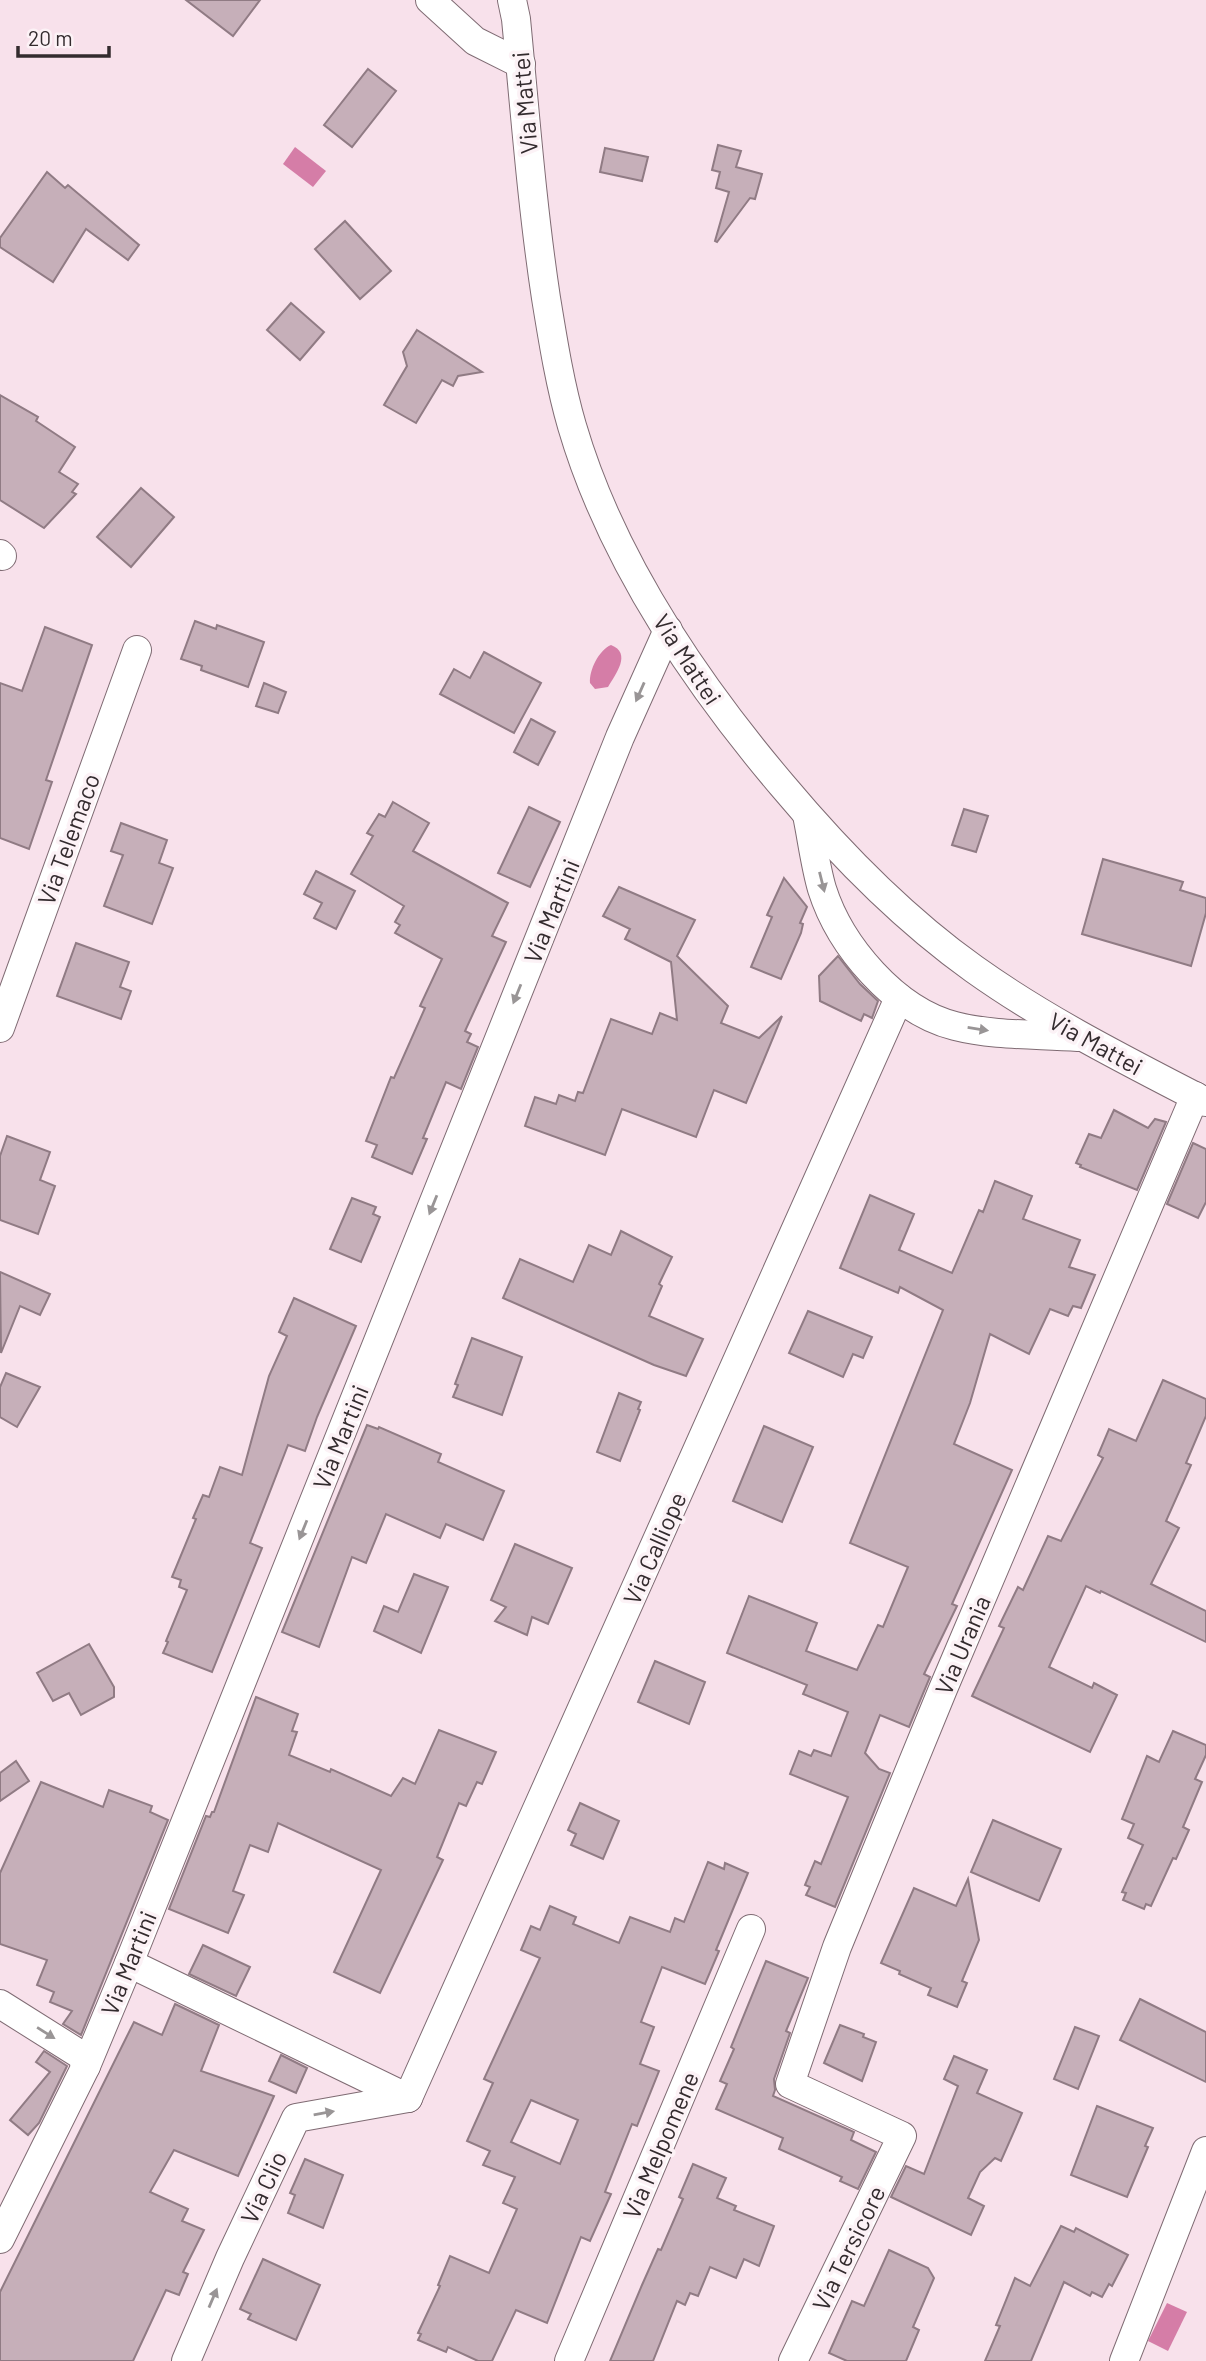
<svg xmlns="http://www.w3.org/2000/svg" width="1206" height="2361" viewBox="0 0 1206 2361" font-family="Barlow,sans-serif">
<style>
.water{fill:#d57da7}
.building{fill:#c6afb9;stroke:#907b84;stroke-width:2;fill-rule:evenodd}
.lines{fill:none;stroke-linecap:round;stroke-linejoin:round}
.minor-casing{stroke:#7f6b73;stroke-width:30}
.minor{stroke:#fff;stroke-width:28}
.oneway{fill:#999596}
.labels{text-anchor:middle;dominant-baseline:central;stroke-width:7;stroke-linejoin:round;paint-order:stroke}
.street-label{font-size:24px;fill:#332b2e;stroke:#fcf2f6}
</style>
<rect width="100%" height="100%" fill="#f8e1eb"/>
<!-- water -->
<g class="water">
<path d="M295,147L326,171L313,187L283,164Z"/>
<path d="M611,645C632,653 616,674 608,687L595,689L590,683C589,670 599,650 611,645Z"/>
<path d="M1167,2303L1187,2312L1168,2351L1148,2341Z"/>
</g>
<!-- building -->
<g class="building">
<path d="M186,0H260L233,36Z"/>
<path d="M368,69L396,91L352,147L324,125Z"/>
<path d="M718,145L741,151L736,167L762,174L755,199L750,198L717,242L715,241L729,192L716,188L720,172L712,170Z"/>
<path d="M605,148L648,157L642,181L600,172Z"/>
<path d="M47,172L65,188L68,185L139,245L128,260L86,229L53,282L0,247V238Z"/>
<path d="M345,221L391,271L360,299L315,249Z"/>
<path d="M291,303L324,332L300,360L267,330Z"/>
<path d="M417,330L482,372L458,376L453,386L442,380L416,423L384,405L407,366L403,352Z"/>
<path d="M0,395L38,417L36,421L75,447L59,472L78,484L72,492L76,494L44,528L0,500Z"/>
<path d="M141,488L174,517L131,567L97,537Z"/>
<path d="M195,621L216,629L217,625L264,642L248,687L201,670L202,666L181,659Z"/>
<path d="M45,627L92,645L46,780L52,782L29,849L0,838V683L22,691Z"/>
<path d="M484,652L541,683L514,733L440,694L454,669L470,678Z"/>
<path d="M264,683L286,692L278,713L256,706Z"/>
<path d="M531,719L555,732L538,765L514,752Z"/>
<path d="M393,802L429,823L413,851L508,903L492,936L506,942L465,1031L471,1034L467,1042L478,1047L461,1089L446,1082L423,1138L427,1139L412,1174L372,1157L377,1145L366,1141L391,1077L394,1078L425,1008L420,1006L442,959L395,933L400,925L395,922L404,906L351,874L373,836L367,833L379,814L385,817Z"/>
<path d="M529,807L560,822L530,887L498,873Z"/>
<path d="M964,809L988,816L976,852L952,845Z"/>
<path d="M121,823L167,840L159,863L173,868L152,924L104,906L123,855L111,851Z"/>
<path d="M1103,859L1183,882L1180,890L1206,898V913L1191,966L1082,934Z"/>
<path d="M316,871L355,891L336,929L314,918L322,903L304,894Z"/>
<path d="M784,878L807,907L800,923L803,924L801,933L781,979L751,967L772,917L767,915Z"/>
<path d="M619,887L695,920L677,956L728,1006L721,1023L759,1038L782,1016L746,1103L714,1090L696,1137L622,1109L605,1155L525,1126L535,1097L556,1104L559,1095L575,1101L578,1092L583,1093L611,1019L652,1034L660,1013L677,1020L671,962L625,939L630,929L603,916Z"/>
<path d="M76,943L129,962L120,987L131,991L121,1019L57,996Z"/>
<path d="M838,956L860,984L878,1001L872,1018L864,1014L861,1021L820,1001L819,976Z"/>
<path d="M1114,1110L1148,1128L1155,1119L1166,1122L1137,1190L1080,1167L1081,1165L1076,1163L1089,1134L1101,1138Z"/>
<path d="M7,1136L50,1152L40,1180L55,1186L38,1234L0,1220V1156Z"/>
<path d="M1193,1143L1206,1149V1202L1198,1218L1167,1204Z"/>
<path d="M995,1181L1032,1196L1023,1219L1080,1240L1069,1267L1095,1275L1081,1308L1073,1306L1068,1316L1050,1309L1029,1354L990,1334L970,1403L954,1444L1012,1470L952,1604L957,1606L924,1674L930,1677L909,1727L880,1715L865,1753L879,1769L890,1773L835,1907L806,1895L810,1887L805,1885L815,1861L821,1864L848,1797L790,1774L799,1751L811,1756L814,1750L831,1756L848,1712L803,1694L807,1685L727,1653L749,1596L817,1623L806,1651L857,1670L878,1625L883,1627L908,1567L850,1543L943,1310L900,1287L898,1293L840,1268L870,1195L914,1214L899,1250L952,1273L979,1210L983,1212Z"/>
<path d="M352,1198L376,1207L373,1214L380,1217L361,1262L330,1249Z"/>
<path d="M621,1231L672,1257L659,1284L662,1286L649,1316L703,1339L686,1376L654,1365L503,1298L520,1259L573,1282L589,1245L611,1255Z"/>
<path d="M0,1272L50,1294L40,1315L20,1306L1,1353Z"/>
<path d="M294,1298L356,1326L317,1417L305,1451L288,1445L250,1543L262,1548L212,1672L163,1653L168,1642L166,1641L187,1590L179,1587L181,1580L172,1577L196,1519L193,1518L203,1495L209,1497L220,1467L242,1475L269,1376L287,1336L279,1332Z"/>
<path d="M808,1311L872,1337L863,1358L853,1354L843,1377L789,1353Z"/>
<path d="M472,1338L522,1357L502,1415L453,1397L458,1385L455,1384Z"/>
<path d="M6,1373L40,1387L17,1427L0,1417V1387Z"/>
<path d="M1163,1380L1206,1399V1416L1186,1463L1191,1465L1166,1521L1179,1528L1151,1584L1206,1611V1642L1101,1591L1100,1593L1086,1586L1049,1667L1092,1688L1094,1683L1117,1695L1090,1752L972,1696L1004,1628L999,1626L1018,1587L1023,1590L1048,1536L1061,1541L1103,1458L1098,1455L1109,1429L1136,1441Z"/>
<path d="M619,1393L641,1402L638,1409L640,1410L620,1461L597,1452Z"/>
<path d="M367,1425L378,1429L379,1427L441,1454L438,1462L504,1491L483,1540L446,1524L440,1538L386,1514L366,1563L352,1557L319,1647L282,1632Z"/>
<path d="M764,1426L813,1447L782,1522L733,1501Z"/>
<path d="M515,1544L572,1568L548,1624L532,1617L527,1635L495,1621L506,1607L491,1600Z"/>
<path d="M414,1574L448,1587L421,1653L374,1631L384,1606L398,1612Z"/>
<path d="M89,1644L114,1687V1697L81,1715L69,1693L53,1701L37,1673Z"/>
<path d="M655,1661L705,1682L689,1724L638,1702Z"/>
<path d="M256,1697L298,1714L292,1731L297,1732L289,1755L330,1772L331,1769L391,1796L403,1778L415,1784L439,1730L496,1752L482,1784L477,1782L466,1806L459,1803L437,1857L443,1860L380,1993L334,1972L381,1870L278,1823L268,1852L250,1845L233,1891L244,1895L228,1933L169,1909L206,1816L210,1817L212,1812H214Z"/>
<path d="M1173,1731L1206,1745V1755L1195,1779L1202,1782L1183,1827L1189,1830L1176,1859L1173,1858L1151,1906L1146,1904L1144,1909L1123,1900L1126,1893L1122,1892L1143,1845L1128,1838L1134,1824L1122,1819L1147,1756L1159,1762Z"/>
<path d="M16,1761L29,1781L0,1801V1773Z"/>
<path d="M41,1782L103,1807L109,1790L152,1806L150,1812L168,1820L81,2035L63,2024L72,2011L50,2002L54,1992L37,1985L47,1960L0,1944V1873Z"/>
<path d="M580,1803L619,1821L603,1859L571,1845L576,1834L568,1830Z"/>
<path d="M993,1820L1061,1849L1039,1901L971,1872Z"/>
<path d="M708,1862L724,1869L725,1863L748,1873L716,1950L719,1951L705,1984L662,1967L641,2022L654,2027L640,2064L659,2071L637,2126L632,2124L605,2192L611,2194L590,2241L581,2237L547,2323L516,2310L492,2361H478L448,2347L446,2352L418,2340L421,2334L418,2333L440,2286L438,2285L450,2256L489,2273L517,2209L503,2203L515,2177L483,2165L490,2151L467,2141L493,2083L484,2079L540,1958L521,1950L531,1926L540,1930L550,1906L576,1917L573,1924L619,1943L630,1917L670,1932L675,1918L684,1922ZM531,2100L578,2120L560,2164L511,2142Z"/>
<path d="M968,1879L979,1940L962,1981L967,1983L957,2007L928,1995L931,1988L899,1974L900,1971L881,1963L914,1888L956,1906Z"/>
<path d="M203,1945L250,1967L236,1996L189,1974Z"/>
<path d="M766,1961L808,1978L786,2031L790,2033L774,2079L775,2090L773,2096L854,2132L851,2140L876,2152L858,2189L840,2181L842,2177L779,2149L783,2138L716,2109L727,2084L720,2081L734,2049L731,2047Z"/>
<path d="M1140,1999L1206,2032V2082L1120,2040Z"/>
<path d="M175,2004L219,2025L201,2071L274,2096L238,2176L174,2150L150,2192L188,2209L182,2221L204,2230L183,2272L188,2274L179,2295L166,2290L133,2361H0V2292L134,2022L162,2035Z"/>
<path d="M840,2025L864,2034L863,2037L876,2042L862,2081L824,2063Z"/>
<path d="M1075,2027L1099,2036L1078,2089L1054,2079Z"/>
<path d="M44,2051L67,2066L39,2123L28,2135L10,2120L50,2072L36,2062Z"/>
<path d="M281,2055L307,2068L296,2093L269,2081Z"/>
<path d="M954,2056L987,2070L977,2093L1022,2113L1001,2161L995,2158L980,2172L968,2198L984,2206L971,2235L891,2197L906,2166L924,2174L958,2086L944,2079Z"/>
<path d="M1097,2106L1153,2128L1145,2146L1148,2147L1127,2197L1071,2175Z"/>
<path d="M305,2159L343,2175L323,2228L288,2213L295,2195L290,2193Z"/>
<path d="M693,2164L726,2178L717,2198L736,2206L734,2210L774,2226L759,2266L744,2259L736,2278L710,2267L698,2296L690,2293L685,2305L677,2301L653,2361H610L642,2285L658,2249L661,2250L683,2199L679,2197Z"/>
<path d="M1061,2226L1074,2232L1076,2228L1128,2255L1112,2286L1109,2284L1102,2297L1092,2292L1090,2296L1064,2282L1031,2361H985L1000,2326L996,2325L1015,2278L1030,2286Z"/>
<path d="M889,2250L928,2268L934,2278L913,2327L919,2330L906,2361H847L829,2353L852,2301L864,2306Z"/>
<path d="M263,2259L320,2285L296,2340L248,2319L251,2314L240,2309Z"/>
</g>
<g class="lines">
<defs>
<g id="minor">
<path d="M430,0L475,41L521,64"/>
<path d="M512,0L516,19C525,112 532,206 546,298C553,341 560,385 572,426C611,559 693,680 782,785C839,853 901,917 974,969C1047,1021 1127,1061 1206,1102"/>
<path d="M0,554L2,556"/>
<path d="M807,815C812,839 815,865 822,889C840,946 895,1011 955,1026C994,1036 1037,1034 1078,1037"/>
<path d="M0,1028L137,650"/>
<path d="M129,1963L408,2098"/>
<path d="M0,2004L81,2055L86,2066"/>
<path d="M408,2098L899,998"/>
<path d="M0,2239L86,2066L129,1963L620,737L668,630"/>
<path d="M186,2361L230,2258L296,2118L408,2098"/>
<path d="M569,2361L751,1929"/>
<path d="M793,2361L902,2136L790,2084L837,1947L943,1689L1195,1096"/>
<path d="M1124,2361L1206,2151"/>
</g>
</defs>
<!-- minor casing -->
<use href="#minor" class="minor-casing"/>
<!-- minor -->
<use href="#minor" class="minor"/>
</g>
<!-- one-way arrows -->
<defs><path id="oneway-solid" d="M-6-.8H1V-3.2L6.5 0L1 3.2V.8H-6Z" transform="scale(1.75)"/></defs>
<g class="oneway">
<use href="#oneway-solid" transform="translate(640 692) rotate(114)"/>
<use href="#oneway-solid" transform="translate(822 882) rotate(76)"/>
<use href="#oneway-solid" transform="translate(517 994) rotate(112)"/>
<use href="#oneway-solid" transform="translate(978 1029) rotate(9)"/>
<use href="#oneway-solid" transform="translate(433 1205) rotate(112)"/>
<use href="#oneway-solid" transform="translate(303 1530) rotate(112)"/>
<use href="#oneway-solid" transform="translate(46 2033) rotate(32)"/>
<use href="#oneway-solid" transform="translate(324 2113) rotate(-10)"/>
<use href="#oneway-solid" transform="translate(213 2298) rotate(-67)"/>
</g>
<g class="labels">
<!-- street labels -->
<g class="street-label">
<text transform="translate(524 103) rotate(-95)">Via Mattei</text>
<text transform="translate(688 659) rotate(57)">Via Mattei</text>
<text transform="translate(68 839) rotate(-70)">Via Telemaco</text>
<text transform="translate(551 911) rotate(-68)">Via Martini</text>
<text transform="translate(1096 1043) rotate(29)">Via Mattei</text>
<text transform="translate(340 1437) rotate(-68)">Via Martini</text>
<text transform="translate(654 1548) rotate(-66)">Via Calliope</text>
<text transform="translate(962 1645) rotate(-67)">Via Urania</text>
<text transform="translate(128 1963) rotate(-68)">Via Martini</text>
<text transform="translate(660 2145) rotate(-67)">Via Melpomene</text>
<text transform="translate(263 2187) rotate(-65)">Via Clio</text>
<text transform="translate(848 2248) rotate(-64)">Via Tersicore</text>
</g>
</g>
<!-- scale -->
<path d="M18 46v10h91v-10" fill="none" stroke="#332b2e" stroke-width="3.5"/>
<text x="28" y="46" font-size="21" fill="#332b2e" stroke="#fcf2f6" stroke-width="5" paint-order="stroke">20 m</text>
</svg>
